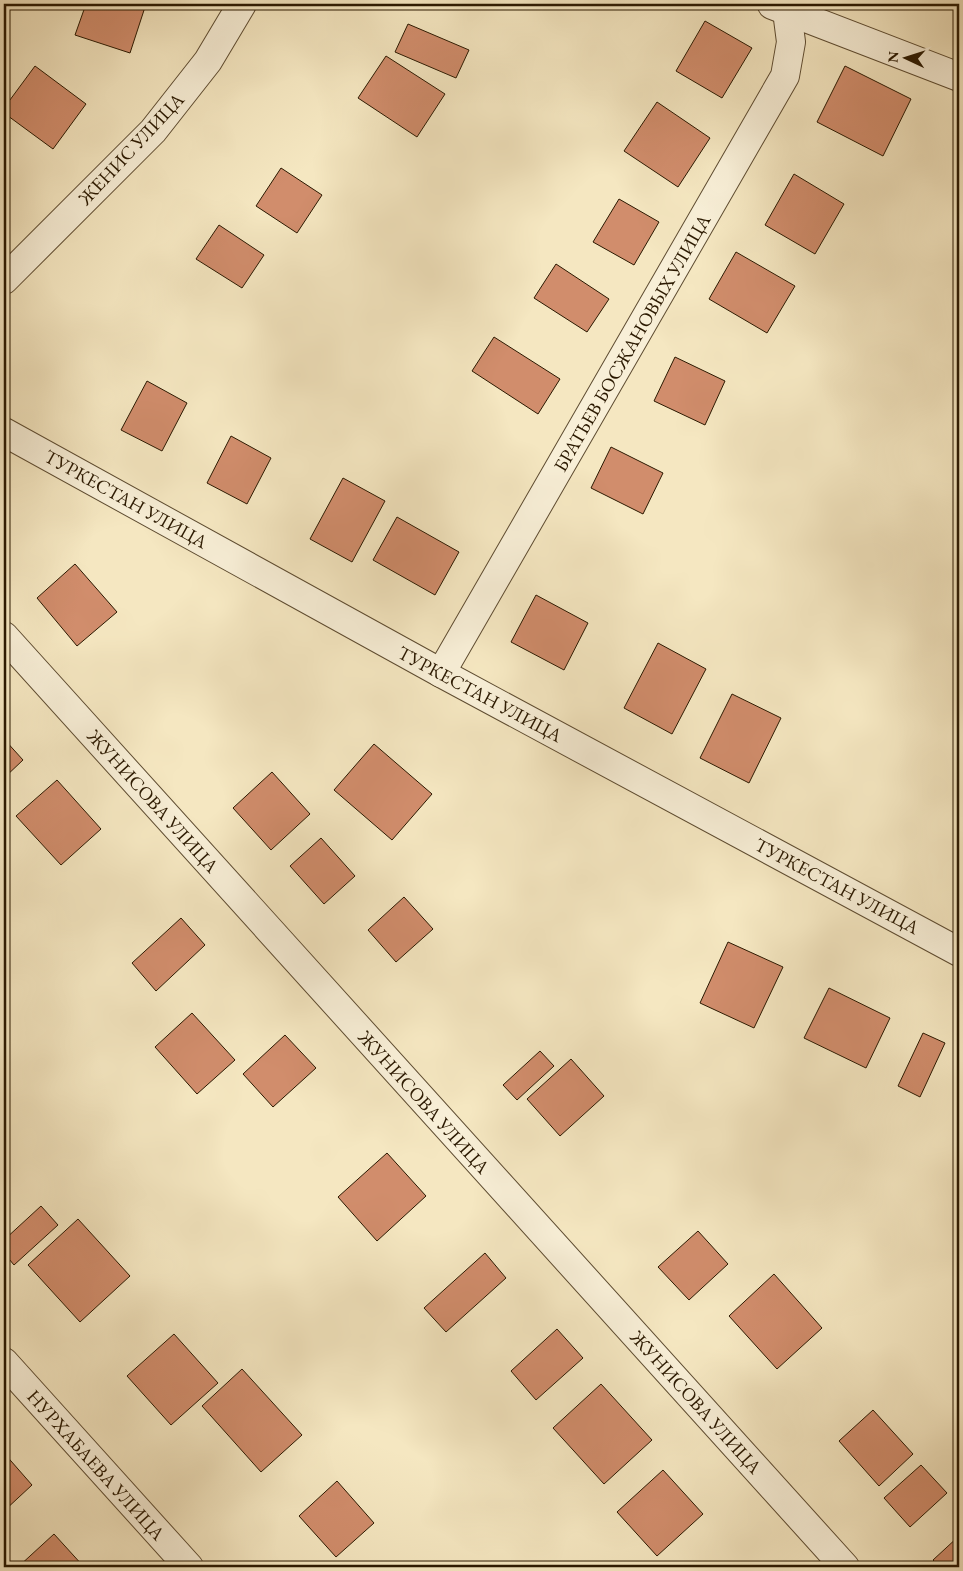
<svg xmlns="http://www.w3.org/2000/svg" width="963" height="1571" viewBox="0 0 963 1571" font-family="'EB Garamond',serif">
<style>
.building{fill:#d18d6c;stroke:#2b1901}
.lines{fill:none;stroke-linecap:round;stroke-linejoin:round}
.minor-casing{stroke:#5e4c31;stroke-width:30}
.minor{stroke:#f8efd7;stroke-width:28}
.labels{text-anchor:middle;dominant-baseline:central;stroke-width:4;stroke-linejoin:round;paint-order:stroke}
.street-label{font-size:19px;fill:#2b1901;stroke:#f8efd7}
</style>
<rect width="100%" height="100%" fill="#f5e7c1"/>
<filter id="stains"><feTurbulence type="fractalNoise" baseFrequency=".004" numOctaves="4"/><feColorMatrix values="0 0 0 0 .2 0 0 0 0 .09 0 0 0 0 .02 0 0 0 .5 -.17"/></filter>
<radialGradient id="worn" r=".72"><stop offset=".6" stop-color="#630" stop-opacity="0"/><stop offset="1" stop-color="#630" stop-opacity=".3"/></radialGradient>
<!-- building -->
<g class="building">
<path d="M86,4H146L130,53L75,35Z"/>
<path d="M705,21L752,48L722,98L676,71Z"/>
<path d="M408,24L469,50L456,78L395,52Z"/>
<path d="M386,56L445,94L417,137L358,98Z"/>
<path d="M35,66L86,104L53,149L4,113V108Z"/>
<path d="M845,66L911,99L883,156L817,122Z"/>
<path d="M657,102L710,138L678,187L624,151Z"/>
<path d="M281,168L322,195L297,233L256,206Z"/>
<path d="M794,174L844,204L815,254L765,225Z"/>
<path d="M619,199L659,222L634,265L593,242Z"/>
<path d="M219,225L264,255L242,288L196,259Z"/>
<path d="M736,252L795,286L767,333L709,299Z"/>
<path d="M556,264L609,299L587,332L534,298Z"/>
<path d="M494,337L560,379L538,414L472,371Z"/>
<path d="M675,357L725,381L705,425L654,401Z"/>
<path d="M147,381L187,403L162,451L121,430Z"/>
<path d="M231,436L271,458L247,504L207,483Z"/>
<path d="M611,447L663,473L643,514L591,488Z"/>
<path d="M343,478L385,501L352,562L310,539Z"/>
<path d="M397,517L459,552L435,595L373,560Z"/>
<path d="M75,564L117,612L77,646L37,598Z"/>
<path d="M536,595L588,623L564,670L511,642Z"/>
<path d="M658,643L706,669L672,734L624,708Z"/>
<path d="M732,694L781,718L749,783L700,758Z"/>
<path d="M4,739L23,760L4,778Z"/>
<path d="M374,744L432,794L392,840L334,790Z"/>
<path d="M272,772L310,814L271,850L233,808Z"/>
<path d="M57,780L101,829L61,865L16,816Z"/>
<path d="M321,838L355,876L324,904L290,866Z"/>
<path d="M404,897L433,929L396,962L368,930Z"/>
<path d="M181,918L205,945L156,991L132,963Z"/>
<path d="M728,942L783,967L754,1028L700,1003Z"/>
<path d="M829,988L890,1018L866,1068L804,1038Z"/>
<path d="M192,1013L235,1060L197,1094L155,1047Z"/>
<path d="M923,1033L945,1043L920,1097L898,1086Z"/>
<path d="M285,1035L316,1068L273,1107L243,1074Z"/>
<path d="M540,1051L554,1066L517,1100L503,1085Z"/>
<path d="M571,1059L604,1096L560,1136L527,1099Z"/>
<path d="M387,1153L426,1196L377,1241L338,1197Z"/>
<path d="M41,1206L58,1225L14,1265L4,1253V1240Z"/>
<path d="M78,1219L130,1276L80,1322L28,1265Z"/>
<path d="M698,1231L728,1264L689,1300L658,1267Z"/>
<path d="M485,1253L506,1278L446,1332L424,1308Z"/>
<path d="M774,1274L822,1328L777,1369L729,1316Z"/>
<path d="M557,1329L583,1358L536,1400L511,1371Z"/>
<path d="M174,1334L218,1383L171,1425L127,1376Z"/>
<path d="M242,1369L302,1435L261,1472L202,1406Z"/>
<path d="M601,1384L652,1440L604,1484L553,1428Z"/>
<path d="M873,1410L913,1454L879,1486L839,1441Z"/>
<path d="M4,1453L32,1485L4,1511Z"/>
<path d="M921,1465L947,1493L910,1527L884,1498Z"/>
<path d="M663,1470L703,1514L657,1556L617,1512Z"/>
<path d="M337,1481L374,1523L336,1557L299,1516Z"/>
<path d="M54,1534L84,1567H18Z"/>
<path d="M959,1536V1567H940L933,1560Z"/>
</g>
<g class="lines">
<defs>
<g id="minor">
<path d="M772,5L959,77"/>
<path d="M4,280L153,131L208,61L242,4"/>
<path d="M4,432L441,673L959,952"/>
<path d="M4,636L845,1567"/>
<path d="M441,673L785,76L791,42L787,11L789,4"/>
<path d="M4,1362L189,1567"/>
</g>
</defs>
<!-- minor casing -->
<use href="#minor" class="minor-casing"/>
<!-- minor -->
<use href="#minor" class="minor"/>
</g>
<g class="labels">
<!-- street labels -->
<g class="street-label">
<text transform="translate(131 149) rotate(-47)">ЖЕНИС УЛИЦА</text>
<text transform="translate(632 343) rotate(-60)">БРАТЬЕВ БОСЖАНОВЫХ УЛИЦА</text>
<text transform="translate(126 499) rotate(29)">ТУРКЕСТАН УЛИЦА</text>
<text transform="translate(480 694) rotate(28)">ТУРКЕСТАН УЛИЦА</text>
<text transform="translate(153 801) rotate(48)">ЖУНИСОВА УЛИЦА</text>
<text transform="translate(837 886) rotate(28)">ТУРКЕСТАН УЛИЦА</text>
<text transform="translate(424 1102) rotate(48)">ЖУНИСОВА УЛИЦА</text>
<text transform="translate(696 1402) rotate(48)">ЖУНИСОВА УЛИЦА</text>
<text transform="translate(96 1465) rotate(48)">НУРХАБАЕВА УЛИЦА</text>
</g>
</g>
<!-- margin -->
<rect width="963" height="1571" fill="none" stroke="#f5e7c1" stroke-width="20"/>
<rect x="5" y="5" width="953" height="1561" fill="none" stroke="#2b1901" stroke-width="2.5"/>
<rect x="10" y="10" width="943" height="1551" fill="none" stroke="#2b1901"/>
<!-- north arrow -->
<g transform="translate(906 58) rotate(274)" stroke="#f8efd7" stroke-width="4" paint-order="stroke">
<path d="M0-4L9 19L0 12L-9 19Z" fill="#2b1901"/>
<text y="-8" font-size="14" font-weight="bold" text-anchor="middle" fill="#2b1901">N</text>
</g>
<rect width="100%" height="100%" filter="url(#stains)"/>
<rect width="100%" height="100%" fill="url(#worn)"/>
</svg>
